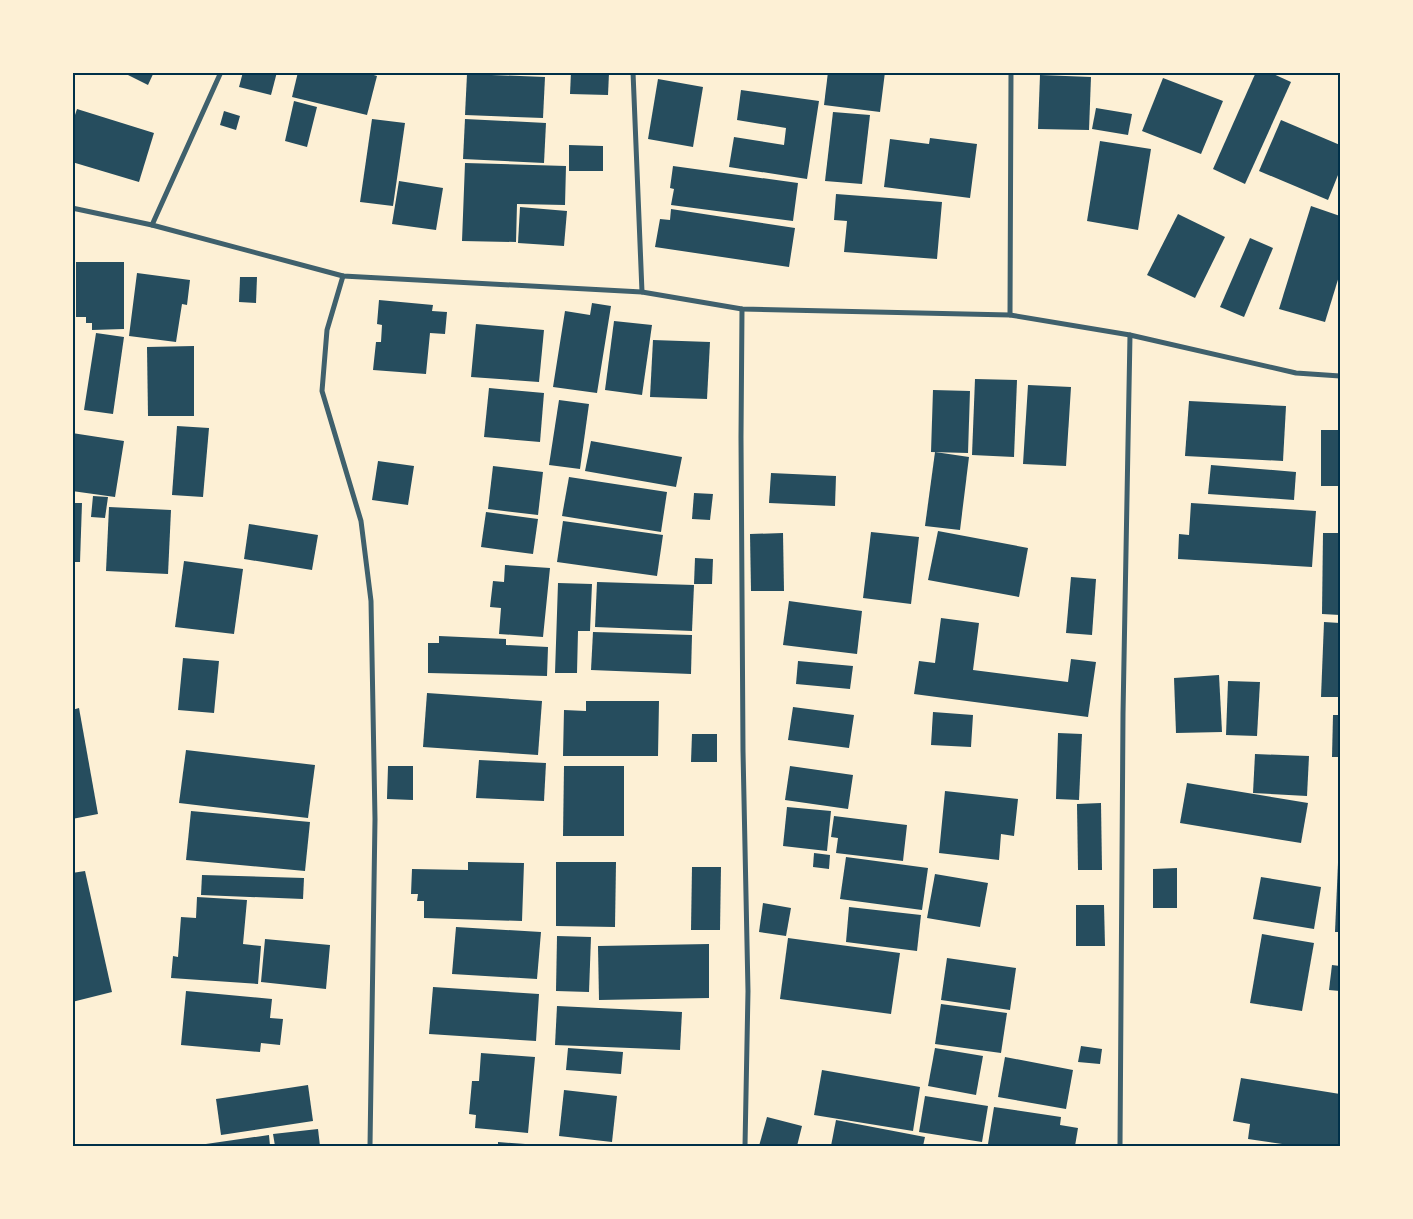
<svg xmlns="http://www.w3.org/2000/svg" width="1413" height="1219" viewBox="0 0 1413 1219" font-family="'Fira Sans',sans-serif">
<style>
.building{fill:#264d5e}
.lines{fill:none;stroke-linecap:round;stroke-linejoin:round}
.minor{stroke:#3f606c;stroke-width:5}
.neatline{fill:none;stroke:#003049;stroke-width:2}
</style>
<rect width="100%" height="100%" fill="#fdf0d5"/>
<!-- building -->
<g class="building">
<path d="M122,72H154L148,85Z"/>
<path d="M243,72H277L271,95L239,87Z"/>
<path d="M298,72H364L377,76L367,115L292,97Z"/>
<path d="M571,72L609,73L608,95L570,94Z"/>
<path d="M828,72H885L880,112L824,105Z"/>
<path d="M1256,72H1269L1291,82L1245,184L1213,169Z"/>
<path d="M467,74L545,77L543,118L465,115Z"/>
<path d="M1040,75L1091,77L1089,130L1038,129Z"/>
<path d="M1163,78L1223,101L1201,154L1142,131Z"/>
<path d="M658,79L703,87L693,147L648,139Z"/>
<path d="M741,90L819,101L807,179L729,167L734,137L784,145L786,128L737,120Z"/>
<path d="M294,101L317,107L307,147L285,141Z"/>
<path d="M1096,108L1132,114L1128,135L1092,129Z"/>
<path d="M77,109L154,133L139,182L72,162V124Z"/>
<path d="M224,111L240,116L236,130L220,125Z"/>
<path d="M833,112L870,115L862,184L825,181Z"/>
<path d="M372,119L405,123L393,206L360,202Z"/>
<path d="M465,119L546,123L544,163L463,159Z"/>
<path d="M1281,120L1340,145V170L1328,200L1259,171Z"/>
<path d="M930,138L977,144L970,198L884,187L890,139L929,144Z"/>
<path d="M1100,141L1151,149L1138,230L1087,221Z"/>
<path d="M569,145L603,146V171H569Z"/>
<path d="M465,163L566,166L565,205L517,204L516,242L462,241Z"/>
<path d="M673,166L798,183L793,221L671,205L674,189L670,188Z"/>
<path d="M399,181L443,188L436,230L392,224Z"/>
<path d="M836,194L942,202L937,259L844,252L847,221L834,220Z"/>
<path d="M1311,206L1340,216V273L1325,322L1279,309Z"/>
<path d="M520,207L567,211L564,246L518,243Z"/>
<path d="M671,209L795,228L789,267L655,247L660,219L670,220Z"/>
<path d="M1178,214L1225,237L1195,298L1147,275Z"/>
<path d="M1250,238L1273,248L1244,317L1220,307Z"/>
<path d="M76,262H124V329L92,330V323H86V317H76Z"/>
<path d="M137,273L190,280L187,305L182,304L176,342L129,336Z"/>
<path d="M240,277H257L256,303L239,302Z"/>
<path d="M379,300L433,305L432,311L447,312L445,334L430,333L426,374L373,370L376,342H381L382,325L377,324Z"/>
<path d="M592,303L611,306L597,393L553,387L565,311L590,315Z"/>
<path d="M614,321L652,325L642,395L605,390Z"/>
<path d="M476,324L544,330L539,382L471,377Z"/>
<path d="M96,333L124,337L113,414L84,410Z"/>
<path d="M653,340L710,342L707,399L650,397Z"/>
<path d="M194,346V416H148L147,347Z"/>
<path d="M975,379L1017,380L1014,457L972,455Z"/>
<path d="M1028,385L1071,387L1066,466L1023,464Z"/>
<path d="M489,388L544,393L540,442L484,437Z"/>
<path d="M933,390L970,391L968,453L931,452Z"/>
<path d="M559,400L589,404L580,469L549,465Z"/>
<path d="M1189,401L1286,406L1283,461L1185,456Z"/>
<path d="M177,426L209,428L203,497L172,495Z"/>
<rect x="1321" y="430" width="19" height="56"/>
<path d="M72,433L124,441L115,497L72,491Z"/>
<path d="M591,441L682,457L676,487L585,471Z"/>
<path d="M935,452L969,457L960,530L925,526Z"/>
<path d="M378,461L414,466L408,505L372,500Z"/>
<path d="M1211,465L1296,472L1294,500L1208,494Z"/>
<path d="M493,466L543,472L538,515L488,509Z"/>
<path d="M771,473L836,476L835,506L769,503Z"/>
<path d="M569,477L667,492L661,532L562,516Z"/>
<path d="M694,493L713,494L710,520L692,519Z"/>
<path d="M93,496L108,497L105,518L91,517Z"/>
<path d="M72,503H82L80,562H72Z"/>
<path d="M1191,503L1316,511L1312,567L1178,559L1179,534L1189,535Z"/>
<path d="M109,507L171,510L168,574L106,571Z"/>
<path d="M486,512L538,519L533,554L481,547Z"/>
<path d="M563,521L663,535L657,576L557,562Z"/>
<path d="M249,524L318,535L312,570L244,559Z"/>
<path d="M938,531L1028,548L1019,597L928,580Z"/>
<path d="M871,532L919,537L911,604L863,598Z"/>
<path d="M783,533L784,591H751L750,534Z"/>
<path d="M1323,533H1340V615L1322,614Z"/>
<path d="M695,558L713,559L712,584H694Z"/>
<path d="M184,561L243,569L234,634L175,627Z"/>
<path d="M505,565L550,568L543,637L499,634L501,608L490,607L493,581L504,582Z"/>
<path d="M1071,577L1096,579L1092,635L1066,633Z"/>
<path d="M597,582L694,585L692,631L595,627Z"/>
<path d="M558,583L592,584L590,631H578L577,673H555Z"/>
<path d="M789,601L862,611L857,654L783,645Z"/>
<path d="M941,618L979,623L973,670L1068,682L1071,659L1096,662L1088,717L914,694L919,661L935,663Z"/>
<path d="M1324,622L1340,623V697H1321Z"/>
<path d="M593,632L692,635L691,674L591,670Z"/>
<path d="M439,636L506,639V645L548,647L547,676L428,673V643H439Z"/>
<path d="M183,658L219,661L214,713L178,710Z"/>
<path d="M798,661L853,666L850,689L796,684Z"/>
<path d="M1219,675L1222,732L1176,733L1174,678Z"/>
<path d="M1228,681L1260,682L1257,736L1226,735Z"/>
<path d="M427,693L542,701L538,755L423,747Z"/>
<path d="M586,701H659L658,756H563L564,710L586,711Z"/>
<path d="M793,707L854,715L849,748L788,740Z"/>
<path d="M79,708L98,814L72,819V710Z"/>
<path d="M933,712L973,715L971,747L931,745Z"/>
<path d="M1333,715H1340V757H1332Z"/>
<path d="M1058,733L1082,734L1079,800L1056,799Z"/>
<path d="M692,734H717V762H691Z"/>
<path d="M186,750L315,765L308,818L179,803Z"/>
<path d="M1255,754L1309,756L1307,796L1253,793Z"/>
<path d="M479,760L546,763L544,801L476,798Z"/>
<path d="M388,766H413V800L387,799Z"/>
<path d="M564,766H624V836H563Z"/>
<path d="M790,766L853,775L848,809L785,800Z"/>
<path d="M1187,783L1308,803L1301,843L1180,823Z"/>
<path d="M945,791L1018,799L1014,836L1001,834L999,860L939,853Z"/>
<path d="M1101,803L1102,870H1078L1077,804Z"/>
<path d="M787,807L831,811L827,851L783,846Z"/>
<path d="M191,811L310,822L305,871L186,860Z"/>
<path d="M1339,814H1340V859H1338Z"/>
<path d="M834,816L907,825L903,861L836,853L838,838L831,837Z"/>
<path d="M814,853L830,855L829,869L813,867Z"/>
<path d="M846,857L928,868L922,910L840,899Z"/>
<path d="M468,862L524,863L522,921L424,918V901H417L418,894H411L412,869L468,870Z"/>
<path d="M556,862H616L615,927L556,926Z"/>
<path d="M1338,863H1340V932H1335Z"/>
<path d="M692,867H721L720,930H691Z"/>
<path d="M1177,868V908H1153V869Z"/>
<path d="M85,871L112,992L72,1002V873Z"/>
<path d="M935,874L988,883L980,927L927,918Z"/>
<path d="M202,875L304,878L303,899L201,895Z"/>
<path d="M1261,877L1321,887L1314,929L1253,919Z"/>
<path d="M197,897L247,900L243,944L261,946L258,984L171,978L173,956L178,957L181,917L196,918Z"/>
<path d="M763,903L791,908L786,936L759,932Z"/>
<path d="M1076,905H1104L1105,946H1076Z"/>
<path d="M849,907L921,915L917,951L846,942Z"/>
<path d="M456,927L541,932L537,979L452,974Z"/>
<path d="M1262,934L1314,943L1302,1011L1250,1003Z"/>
<path d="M557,936L591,937L589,992L556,991Z"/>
<path d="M788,938L900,953L891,1014L780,999Z"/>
<path d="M265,939L330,945L326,989L261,982Z"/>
<path d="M709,944V998L599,1000L598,946Z"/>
<path d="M947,958L1016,968L1010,1010L941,1000Z"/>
<path d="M1332,965L1340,966V991L1329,990Z"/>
<path d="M433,987L539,994L536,1041L429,1034Z"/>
<path d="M186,991L272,999L270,1018L283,1019L280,1045L261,1043L260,1052L181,1045Z"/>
<path d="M941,1004L1007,1013L1001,1053L935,1044Z"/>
<path d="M557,1006L682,1012L680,1050L555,1045Z"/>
<path d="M1081,1046L1102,1049L1100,1064L1078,1062Z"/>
<path d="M568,1048L623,1052L621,1074L566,1070Z"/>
<path d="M935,1048L983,1056L976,1095L928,1086Z"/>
<path d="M481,1053L535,1057L528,1133L475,1128L476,1115L469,1114L472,1081H479Z"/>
<path d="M1005,1057L1073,1070L1066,1109L998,1097Z"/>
<path d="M822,1070L920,1087L913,1131L814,1115Z"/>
<path d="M1241,1078L1340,1094V1131L1338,1146H1296L1248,1139L1250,1124L1233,1121Z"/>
<path d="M308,1085L313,1121L221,1135L216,1099Z"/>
<path d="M564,1090L617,1096L612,1142L559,1136Z"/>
<path d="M925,1096L988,1106L982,1142L919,1132Z"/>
<path d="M994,1107L1061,1117L1060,1125L1078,1128L1075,1146H990L991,1145L988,1144Z"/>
<path d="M767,1117L802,1126L797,1146H759Z"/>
<path d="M836,1120L925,1137L923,1146H831Z"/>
<path d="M318,1129L320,1146H275L273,1134Z"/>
<path d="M269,1135L270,1146H199V1145Z"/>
<path d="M498,1142L539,1145V1146H498Z"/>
</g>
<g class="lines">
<!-- minor -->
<g class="minor">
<path d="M633,72L642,292"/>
<path d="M72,208L152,225L343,276L642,292L742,309L1010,315L1130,335L1296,373L1340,376"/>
<path d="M152,225L221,72"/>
<path d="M343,276L327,330L322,391L361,521L371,601L375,819L370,1146"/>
<path d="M742,309L741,437L743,751L748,991L745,1146"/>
<path d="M1010,315L1011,72"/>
<path d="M1120,1146L1123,714L1130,335"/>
</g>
</g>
<!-- border -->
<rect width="1413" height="1219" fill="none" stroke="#fdf0d5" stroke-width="148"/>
<rect x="74" y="74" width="1265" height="1071" class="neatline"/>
</svg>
